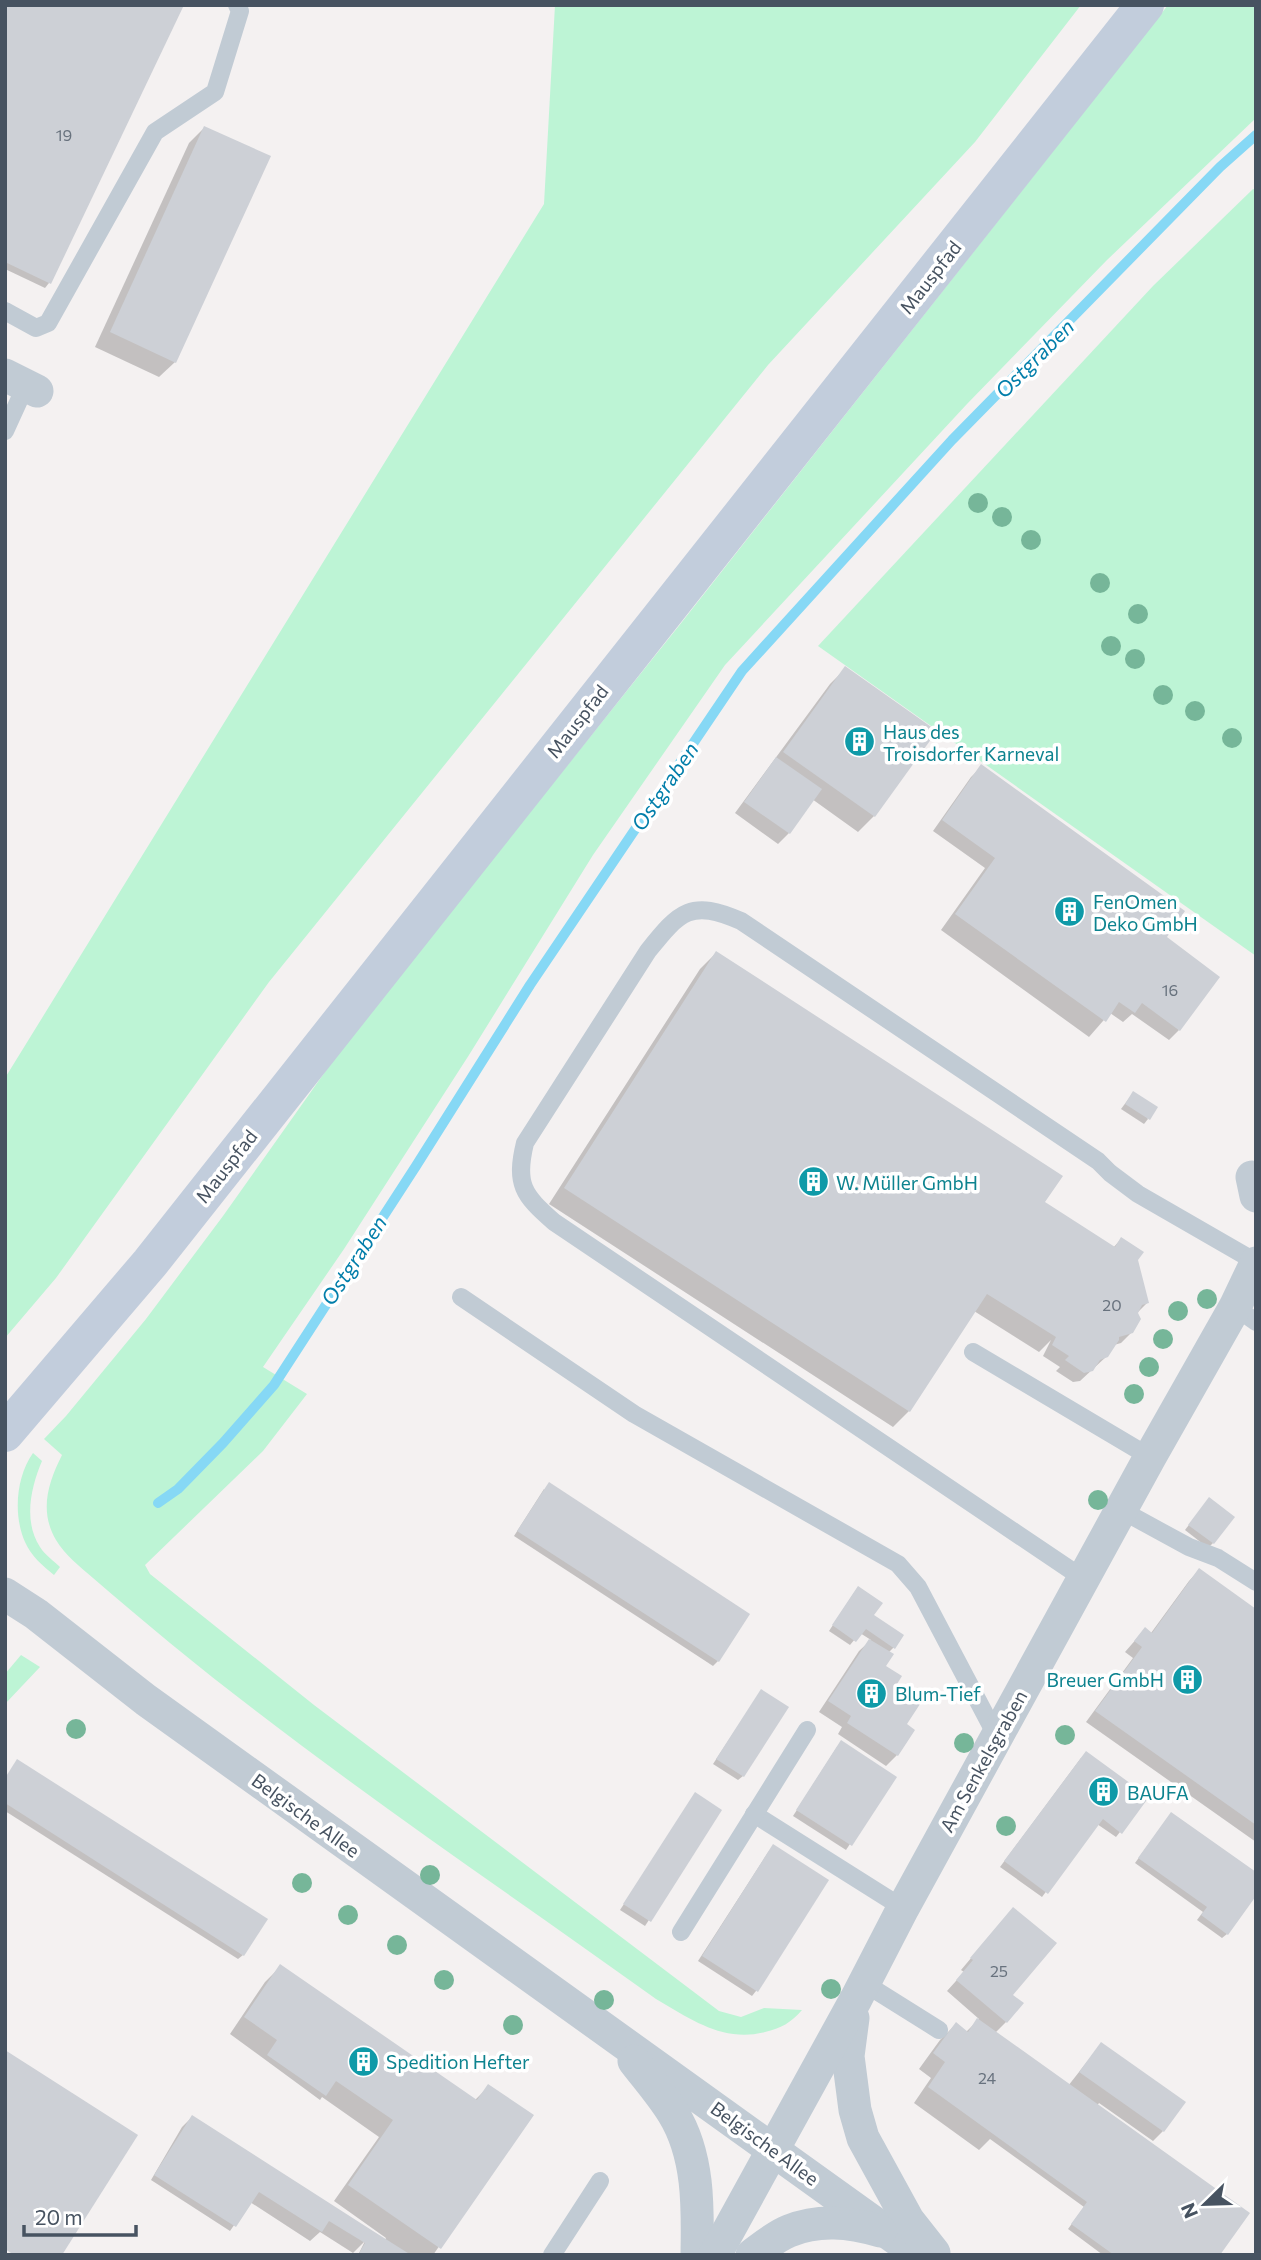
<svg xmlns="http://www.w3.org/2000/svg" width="1261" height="2260" viewBox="0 0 1261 2260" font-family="Commissioner,sans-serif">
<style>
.green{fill:#bdf4d5}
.shadow{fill:#0003}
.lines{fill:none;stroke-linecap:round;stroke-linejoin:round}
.stream{stroke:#86d8f5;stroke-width:10}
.building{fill:#cdd0d6}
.lane{stroke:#c1cbd4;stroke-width:18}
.street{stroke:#c1cbd4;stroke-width:33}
.secondary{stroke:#c2cddc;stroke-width:38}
.tree{fill:#76b699}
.labels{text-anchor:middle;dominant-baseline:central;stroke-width:7;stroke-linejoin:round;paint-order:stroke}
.number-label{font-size:16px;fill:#68727e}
.street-label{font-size:19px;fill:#475361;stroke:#fff}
.culture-label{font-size:19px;fill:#0d838f;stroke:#fff;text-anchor:start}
.water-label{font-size:21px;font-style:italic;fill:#027eaa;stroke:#fff}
</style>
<rect width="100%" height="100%" fill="#f4f1f1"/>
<!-- green -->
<g class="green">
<path d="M555,5H1081L975,142L768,365L269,982L56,1278L5,1338V1078L544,204Z"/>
<path d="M1168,5H1256V118L1107,260L967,404L725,665L593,855L469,1055L344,1249L263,1367L307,1394L263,1451L145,1565L150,1574L314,1705L719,2011L741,2017L764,2008L802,2010C791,2023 781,2028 765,2032C724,2043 690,2019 656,1999C493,1882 325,1770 170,1643C144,1621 118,1600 93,1578C80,1567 65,1555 56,1540C39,1511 48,1483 62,1455L44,1439L66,1416L146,1319L223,1216L349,1038L678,627Z"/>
<path d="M1253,189L1256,190V956L818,646L1153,286Z"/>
<path d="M33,1453L42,1461C31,1487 23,1521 40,1547C45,1555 54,1561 60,1567L54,1575C43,1566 31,1556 25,1542C13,1515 16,1477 33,1453Z"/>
<path d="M21,1655L40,1667L5,1704V1674Z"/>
</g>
<!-- shadow -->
<g class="shadow">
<path d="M5,5L49,283L45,288L5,269Z"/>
<path d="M204,128L175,362L159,377L95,347L189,143Z"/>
<path d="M846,668L874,816L858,832L812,799L789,833L778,844L735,813L830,684Z"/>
<path d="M981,767L1179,1030L1169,1040L1132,1014L1123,1022L1110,1013L1089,1037L941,930L985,868L933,831L971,777Z"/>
<path d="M716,953L1043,1203L1113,1248L1121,1239L1136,1260L1147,1303L1136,1314L1132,1332L1121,1343L1114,1345L1107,1356L1080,1381L1073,1382L1056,1371L1060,1367L1043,1356L1051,1340L1039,1352L974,1311L909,1411L893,1427L549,1204L700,969Z"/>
<path d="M1133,1093L1148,1119L1144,1124L1121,1109Z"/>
<path d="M544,1489L718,1661L713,1666L514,1536Z"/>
<path d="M1205,1504L1213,1543L1208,1548L1185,1530Z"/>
<path d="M1199,1570L1256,1611V1842L1086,1722L1133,1658L1125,1652L1145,1629L1151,1633L1189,1581Z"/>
<path d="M854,1593L894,1647L888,1653L884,1666L894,1685L904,1725L897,1755L886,1766L838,1734L842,1727L819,1712L859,1651L871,1640L860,1633L850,1645L829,1631Z"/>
<path d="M761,1691L743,1776L738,1780L713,1764Z"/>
<path d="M837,1747L894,1777L846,1850L793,1816Z"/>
<path d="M1081,1758L1120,1832L1116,1837L1097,1824L1042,1897L1000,1867Z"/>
<path d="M5,1778L243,1955L238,1959L5,1811Z"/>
<path d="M695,1795L720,1811L645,1926L620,1910Z"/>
<path d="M1167,1819L1227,1934L1222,1938L1197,1920L1203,1912L1135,1863Z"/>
<path d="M769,1851L756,1991L752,1996L698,1961Z"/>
<path d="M1003,1920L1011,1995L1006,2022L995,2033L1068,2086L1101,2044L1163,2131L1153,2141L1099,2103L1097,2106L1218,2255H1103L1068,2229L1084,2207L990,2139L979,2150L914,2103L931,2078L919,2069L940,2040L956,2024L966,2032L979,2019L947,1991L964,1972L961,1970Z"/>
<path d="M280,1967L474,2101L489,2086L532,2115L433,2255H358L365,2241L353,2253L320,2232L310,2241L250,2202L230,2231L151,2180L182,2127L192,2117L385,2240L386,2238L334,2201L379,2137L322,2097L320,2100L230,2034L265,1982Z"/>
</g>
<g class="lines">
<!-- stream -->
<path class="stream" d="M158,1503L178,1489L223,1443L274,1385L416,1166L530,985L742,671L952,440L1220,167L1256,135"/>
</g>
<!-- building -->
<g class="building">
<path d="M5,5H184L51,284L5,262Z"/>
<path d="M204,126L271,156L176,363L110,332Z"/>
<path d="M845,666L937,731L875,817L783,752Z"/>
<path d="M776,757L822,789L790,834L744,802Z"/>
<path d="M981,764L1185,911L1167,937L1220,977L1180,1031L1142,1003L1135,1013L1119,1002L1106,1022L955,914L995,858L942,820Z"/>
<path d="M716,951L1063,1176L1045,1202L1115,1247L1121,1237L1144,1252L1138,1260L1149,1303L1142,1305L1138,1313L1141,1319L1133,1333L1119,1337V1340L1108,1357L1100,1360L1093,1371L1084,1373L1065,1360L1069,1356L1052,1345L1056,1337L987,1294L910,1412L564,1188Z"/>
<path d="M1133,1091L1158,1107L1150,1120L1125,1104Z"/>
<path d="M549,1482L750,1614L719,1662L517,1531Z"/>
<path d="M1209,1497L1235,1517L1214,1544L1188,1525Z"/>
<path d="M1199,1568L1256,1609V1825L1095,1711L1142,1647L1134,1641L1145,1627L1152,1633Z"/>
<path d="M858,1586L883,1603L874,1615L904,1635L895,1649L866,1629L856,1642L832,1625Z"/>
<path d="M869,1639L894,1654L886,1666L902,1676L897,1684L922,1701L907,1724L915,1730L898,1756L847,1723L851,1716L828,1701Z"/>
<path d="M761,1689L789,1707L744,1777L716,1759Z"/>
<path d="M841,1740L897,1777L852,1846L796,1810Z"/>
<path d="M1086,1751L1149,1797L1122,1834L1103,1819L1048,1894L1004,1861Z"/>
<path d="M17,1759L268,1919L244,1956L5,1803V1778Z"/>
<path d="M695,1792L722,1810L651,1922L623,1904Z"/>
<path d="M1171,1812L1256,1872V1896L1228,1935L1201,1915L1207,1907L1138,1858Z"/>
<path d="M773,1844L829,1880L758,1992L702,1956Z"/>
<path d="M1013,1907L1057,1943L1013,1995L1024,2003L1007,2023L956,1980L973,1960L970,1958Z"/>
<path d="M280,1964L477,2100L488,2084L534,2115L441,2249L348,2185L393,2120L336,2081L326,2096L267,2055L277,2040L244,2017Z"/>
<path d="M977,2018L1250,2213L1220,2255H1114L1071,2224L1087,2202L928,2087L945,2062L933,2053L956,2022L968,2032Z"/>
<path d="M1101,2042L1186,2102L1164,2132L1079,2072Z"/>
<path d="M5,2050L138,2135L62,2255H14L5,2249Z"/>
<path d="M192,2115L373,2231L411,2255H358L365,2243L329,2221L322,2232L259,2192L236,2227L154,2175Z"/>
</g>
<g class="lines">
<!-- lane -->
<g class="lane">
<path d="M5,311L36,328L48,323L155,132L215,92L240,11L237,5"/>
<path d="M5,431L26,385"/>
<path d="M461,1297L634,1414L898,1564L918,1587L997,1737"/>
<path d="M1235,1307L1256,1322"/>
<path d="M973,1352L1150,1457"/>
<path d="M1121,1510L1189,1547L1218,1558L1256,1582"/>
<path d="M1084,1579L554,1222C523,1195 515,1184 525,1143L648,951C680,911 691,899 741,921L1098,1161L1110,1173L1138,1194L1256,1262"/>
<path d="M754,1814L903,1908"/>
<path d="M681,1932L807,1730"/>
<path d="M864,1983L939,2030"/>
<path d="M552,2255L600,2181"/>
</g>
<!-- street -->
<g class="street">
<path d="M5,375L37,391"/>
<path d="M1256,1178L1252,1177L1256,1196"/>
<path d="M5,1594L36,1614L146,1700L919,2255"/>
<path d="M853,2018L848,2056L855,2110L863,2138L908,2220L934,2253"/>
<path d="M634,2061C647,2078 662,2095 673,2113C699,2155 698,2207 697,2255"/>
<path d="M715,2255L856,1999L903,1908L1150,1457L1235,1307L1256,1263"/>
<path d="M752,2255C763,2247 776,2236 789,2231C819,2219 849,2222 880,2231"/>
</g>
<!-- secondary -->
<path class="secondary" d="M5,1433L150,1263L1145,5"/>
</g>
<!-- trees -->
<g class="tree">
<circle cx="978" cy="503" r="10"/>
<circle cx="1002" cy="517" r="10"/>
<circle cx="1031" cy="540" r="10"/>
<circle cx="1100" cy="583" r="10"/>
<circle cx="1138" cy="614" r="10"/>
<circle cx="1111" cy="646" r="10"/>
<circle cx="1135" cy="659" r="10"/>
<circle cx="1163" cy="695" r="10"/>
<circle cx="1195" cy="711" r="10"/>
<circle cx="1232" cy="738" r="10"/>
<circle cx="1207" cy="1299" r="10"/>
<circle cx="1178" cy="1311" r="10"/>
<circle cx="1163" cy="1339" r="10"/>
<circle cx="1149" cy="1367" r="10"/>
<circle cx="1134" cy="1394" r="10"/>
<circle cx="1098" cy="1500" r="10"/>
<circle cx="76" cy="1729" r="10"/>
<circle cx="1065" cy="1735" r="10"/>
<circle cx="964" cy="1743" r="10"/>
<circle cx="1006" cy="1826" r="10"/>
<circle cx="430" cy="1875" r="10"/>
<circle cx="302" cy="1883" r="10"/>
<circle cx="348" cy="1915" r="10"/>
<circle cx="397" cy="1945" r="10"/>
<circle cx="444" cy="1980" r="10"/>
<circle cx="831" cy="1989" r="10"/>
<circle cx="604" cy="2000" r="10"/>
<circle cx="513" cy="2025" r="10"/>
</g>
<!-- icons -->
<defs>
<symbol id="building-disc" viewBox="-11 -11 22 22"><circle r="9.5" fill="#0f9aa8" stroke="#fff"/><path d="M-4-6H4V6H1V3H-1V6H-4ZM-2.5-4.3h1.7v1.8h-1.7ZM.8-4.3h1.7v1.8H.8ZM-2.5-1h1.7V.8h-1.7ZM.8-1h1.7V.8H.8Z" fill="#fff"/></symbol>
</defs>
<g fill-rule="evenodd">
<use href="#building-disc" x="842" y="724" width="35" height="35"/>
<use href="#building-disc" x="1052" y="894" width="35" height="35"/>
<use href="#building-disc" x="796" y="1164" width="35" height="35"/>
<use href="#building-disc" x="1170" y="1662" width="35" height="35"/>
<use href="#building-disc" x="854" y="1676" width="35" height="35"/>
<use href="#building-disc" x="1086" y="1774" width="35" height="35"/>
<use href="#building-disc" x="346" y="2044" width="35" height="35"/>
</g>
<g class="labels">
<!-- number labels -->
<g class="number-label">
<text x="64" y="134">19</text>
<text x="1170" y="989">16</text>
<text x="1112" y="1304">20</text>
<text x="999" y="1970">25</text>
<text x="987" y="2077">24</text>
</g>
<!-- street labels -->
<g class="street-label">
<text transform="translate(930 277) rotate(-52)">Mauspfad</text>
<text transform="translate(577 721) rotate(-52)">Mauspfad</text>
<text transform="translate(226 1166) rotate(-52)">Mauspfad</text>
<text transform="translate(983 1761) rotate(-61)">Am Senkelsgraben</text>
<text transform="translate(306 1815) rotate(36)">Belgische Allee</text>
<text transform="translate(765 2143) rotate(36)">Belgische Allee</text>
</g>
<!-- culture labels -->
<g class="culture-label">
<text x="883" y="731">Haus des<tspan x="883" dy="22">Troisdorfer Karneval</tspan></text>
<text x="1093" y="901">FenOmen<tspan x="1093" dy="22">Deko GmbH</tspan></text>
<text x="836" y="1182">W. Müller GmbH</text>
<text x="1164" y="1679" text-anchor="end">Breuer GmbH</text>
<text x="895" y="1693">Blum-Tief</text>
<text x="1127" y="1792">BAUFA</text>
<text x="386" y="2061">Spedition Hefter</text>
</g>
<!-- water labels -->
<g class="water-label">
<text transform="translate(1034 358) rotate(-45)">Ostgraben</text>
<text transform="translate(664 786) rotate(-56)">Ostgraben</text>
<text transform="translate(353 1260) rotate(-57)">Ostgraben</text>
</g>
</g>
<!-- border -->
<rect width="1261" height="2260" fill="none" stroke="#475361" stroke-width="14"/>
<!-- north arrow -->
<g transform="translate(1205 2204) rotate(247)" stroke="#ffffff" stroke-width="5" paint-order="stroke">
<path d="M0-5L12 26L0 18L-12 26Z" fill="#475361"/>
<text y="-10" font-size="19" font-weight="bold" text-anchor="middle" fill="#475361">N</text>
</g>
<!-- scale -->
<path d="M24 2225v10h112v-10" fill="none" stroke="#475361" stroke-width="3.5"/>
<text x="35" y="2225" font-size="21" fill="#475361" stroke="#ffffff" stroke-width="5" paint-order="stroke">20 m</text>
</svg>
